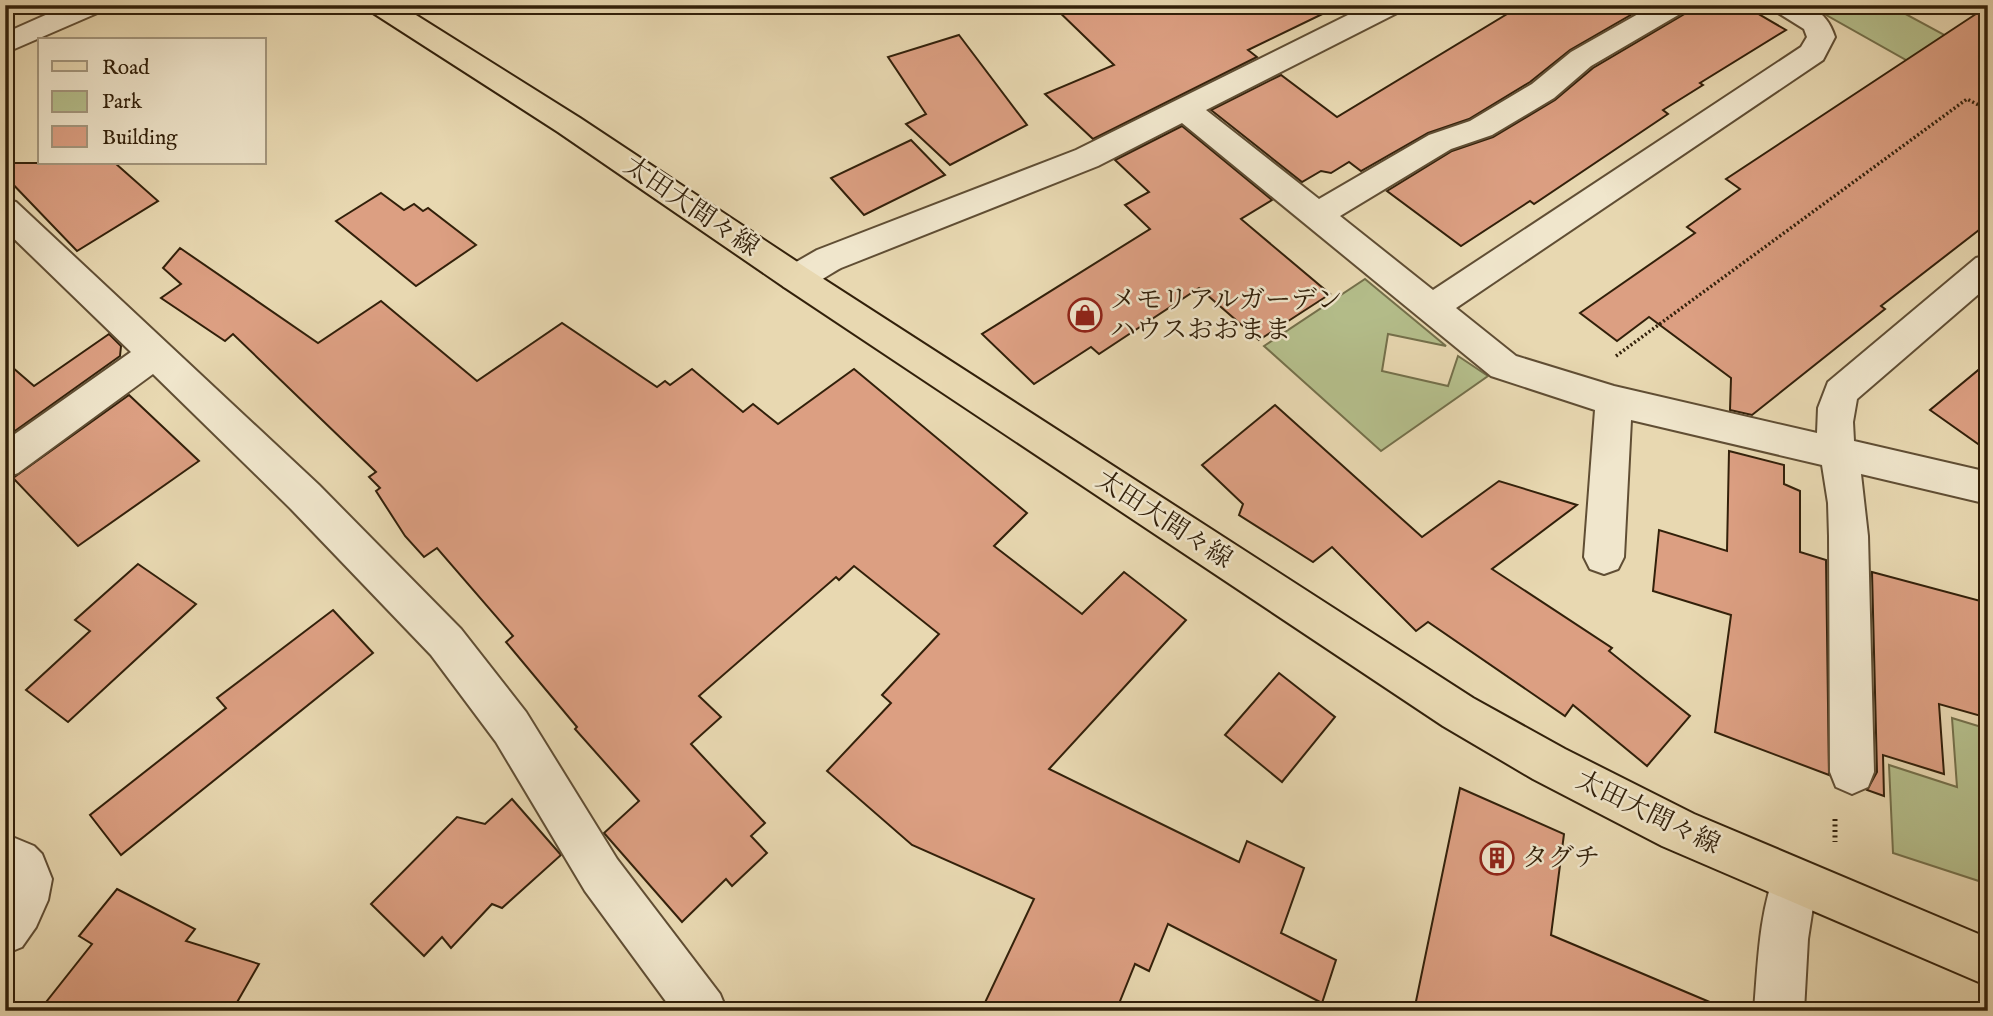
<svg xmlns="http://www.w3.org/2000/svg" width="1993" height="1016" viewBox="0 0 1993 1016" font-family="'IM FELL English','Noto Serif JP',serif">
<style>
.green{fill:#b5bf8c;stroke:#74704b;stroke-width:2}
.building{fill:#dc9f82;stroke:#32200a;stroke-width:2}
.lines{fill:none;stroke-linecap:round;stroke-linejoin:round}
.minor-casing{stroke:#604e34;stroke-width:4}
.major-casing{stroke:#32200a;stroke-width:4}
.path-far1{stroke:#32200a;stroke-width:3.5;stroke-dasharray:2 2.5;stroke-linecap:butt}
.path{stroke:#32200a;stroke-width:5;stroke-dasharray:2 3.5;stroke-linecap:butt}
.minor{fill:#f0e6cc;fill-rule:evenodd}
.major{fill:#e8d8b1;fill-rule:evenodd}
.labels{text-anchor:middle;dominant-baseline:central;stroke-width:5;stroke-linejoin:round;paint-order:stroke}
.street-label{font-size:26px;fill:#32200a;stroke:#f0e6cc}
.poi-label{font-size:26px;fill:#32200a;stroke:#f0e6cc;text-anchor:start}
</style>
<rect width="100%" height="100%" fill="#e8d8b1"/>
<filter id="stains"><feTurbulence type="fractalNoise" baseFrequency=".00286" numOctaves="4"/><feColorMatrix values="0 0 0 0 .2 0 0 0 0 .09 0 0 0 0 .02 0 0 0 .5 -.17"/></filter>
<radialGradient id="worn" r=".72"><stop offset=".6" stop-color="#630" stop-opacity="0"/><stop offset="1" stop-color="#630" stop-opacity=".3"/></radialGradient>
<!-- green -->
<g class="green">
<path d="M1814,5H1889L1952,39L1915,65L1812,7Z"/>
<path d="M1365,279L1446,346L1388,334L1382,371L1448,386L1458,356L1488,376L1381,451L1264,346Z"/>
<path d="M1952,718L1988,729V884L1893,853L1889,765L1957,787Z"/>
</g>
<!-- building -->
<g class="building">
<path d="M1052,5H1341L1248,50L1257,57L1093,139L1045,94L1114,65Z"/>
<path d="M1522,5H1648L1570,50L1530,82L1469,119L1428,133L1361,171L1349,162L1331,173L1321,171L1302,182L1211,110L1281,75L1337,117Z"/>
<path d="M1691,5H1743L1786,30L1700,83L1703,85L1663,110L1668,114L1534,204L1530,201L1461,246L1387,191L1452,151L1493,137L1555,100L1593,68L1686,13Z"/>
<path d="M1988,6V223L1881,306L1885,309L1752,415L1730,410L1731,378L1649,317L1617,341L1580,313L1695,233L1687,227L1740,189L1726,179Z"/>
<path d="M959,35L1027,125L950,165L906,124L926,114L888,57Z"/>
<path d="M1182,126L1272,200L1241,219L1330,294L1259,340L1199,288L1099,354L1091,347L1034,384L982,334L1150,229L1125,205L1149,192L1115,160Z"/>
<path d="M911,140L945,175L864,215L831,178Z"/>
<path d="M5,163H115L158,201L77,251L5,176Z"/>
<path d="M381,193L404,210L414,204L423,211L428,208L476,245L416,286L336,221Z"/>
<path d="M180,248L318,343L381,301L477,381L562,323L657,387L665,381L670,385L692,369L743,412L753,404L778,424L854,369L1027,513L994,546L1082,614L1124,572L1186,620L1049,769L1239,862L1247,841L1304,868L1281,933L1336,960L1322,1003L1168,924L1149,971L1135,964L1116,1011H981L1034,899L912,845L827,771L891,703L882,695L939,634L854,566L839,580L836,577L699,696L721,717L691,744L765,823L751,836L767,853L732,886L726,879L682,922L604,833L639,801L575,729L577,727L506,642L513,636L437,548L424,557L405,536L376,491L380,488L369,477L376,472L233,334L225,341L161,298L181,284L163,268Z"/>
<path d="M109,334L121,346L120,356L5,438V361L34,386Z"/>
<path d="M1988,362V451L1930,410Z"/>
<path d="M129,395L199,461L78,546L13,478Z"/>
<path d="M1275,405L1422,537L1499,481L1577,505L1492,569L1612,648L1609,651L1690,716L1647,766L1573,705L1565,716L1428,622L1416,631L1332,547L1313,562L1239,515L1243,504L1202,465Z"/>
<path d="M1729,451L1784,465V484L1800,491V552L1826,560L1829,775L1715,732L1731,615L1653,591L1659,530L1727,551Z"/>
<path d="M138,564L196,604L68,722L26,690L90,631L75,620Z"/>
<path d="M1872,572L1988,603V718L1939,704L1944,774L1883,755L1884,796L1867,790L1877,772Z"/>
<path d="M333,610L373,653L121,855L90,815L226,708L217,698Z"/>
<path d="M1279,673L1335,717L1282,782L1225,735Z"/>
<path d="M1460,788L1564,834L1551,935L1731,1011H1414Z"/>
<path d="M512,799L561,855L502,908L492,904L451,948L442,937L424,956L371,904L457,817L485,824Z"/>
<path d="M117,889L195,929L186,941L259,964L232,1011H39L92,944L79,936Z"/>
</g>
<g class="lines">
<defs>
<g id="minor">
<path d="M68,5H106L102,11L5,53V33Z"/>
<path d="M1368,5H1405L1401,11L1206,110L1319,199L1429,135L1470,121L1532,84L1571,52L1654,5H1689L1685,11L1591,66L1554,98L1492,135L1451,149L1340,216L1433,290L1801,47L1807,37L1804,29L1775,11L1771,5C1802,5 1824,3 1835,37L1823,60L1456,308L1516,356L1614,386L1817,433L1818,408L1828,382L1976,258L1988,255V286L1857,399L1853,422L1854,441L1988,472V504L1861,474L1868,536L1874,772L1868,787L1852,794L1836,787L1830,772L1829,536L1828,503L1822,465L1631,420L1624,557L1618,569L1604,574L1590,569L1584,557L1595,410L1491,376L1182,123L1098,166L841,268C822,278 806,294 784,287L779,278L784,269L817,250L1076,150Z"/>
<path d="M5,199L16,202L319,485L461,629L526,712L617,859L720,994L727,1011H673L585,891L496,742L431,655L291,509L153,374L18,473L5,478V441L131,352L5,230Z"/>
<path d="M5,834L34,846L42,854L52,879L48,900L36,927L22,947L5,954Z"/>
<path d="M1794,858L1810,865L1817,881L1808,939L1804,1011H1754C1758,962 1759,910 1778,865Z"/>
</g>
<path id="major" d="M366,5H400L580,118L808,269L1473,698L1565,749L1694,814L1988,938V986L1662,846L1533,779L1443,726L784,287L558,132L370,11Z"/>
</defs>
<!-- minor casing -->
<use href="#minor" class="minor-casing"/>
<!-- major casing -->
<use href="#major" class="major-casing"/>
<!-- path-far1 -->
<path class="path-far1" d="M1616,356L1967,99L1988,110"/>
<!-- path -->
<path class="path" d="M1835,819V842"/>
<!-- minor -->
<use href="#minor" class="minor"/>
<!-- major -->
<use href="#major" class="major"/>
</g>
<!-- icons -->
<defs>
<symbol id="shop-ring" viewBox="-11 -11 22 22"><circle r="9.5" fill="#f0e6cc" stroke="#8f2418" stroke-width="1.5"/><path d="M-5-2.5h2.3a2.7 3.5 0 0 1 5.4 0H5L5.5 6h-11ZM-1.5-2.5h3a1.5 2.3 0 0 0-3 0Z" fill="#8f2418"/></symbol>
<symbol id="building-ring" viewBox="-11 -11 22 22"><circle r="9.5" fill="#f0e6cc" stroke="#8f2418" stroke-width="1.5"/><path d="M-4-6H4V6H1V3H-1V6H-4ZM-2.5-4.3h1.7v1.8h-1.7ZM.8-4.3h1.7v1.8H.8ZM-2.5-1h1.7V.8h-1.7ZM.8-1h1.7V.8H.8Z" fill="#8f2418"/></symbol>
</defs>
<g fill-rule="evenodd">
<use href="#shop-ring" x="1066" y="296" width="38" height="38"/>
<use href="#building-ring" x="1478" y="839" width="38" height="38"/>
</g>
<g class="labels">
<!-- street labels -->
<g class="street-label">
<text transform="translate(691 207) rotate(34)">太田大間々線</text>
<text transform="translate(1164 520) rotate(33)">太田大間々線</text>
<text transform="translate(1648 813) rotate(26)">太田大間々線</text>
</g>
<!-- poi labels -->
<g class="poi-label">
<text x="1110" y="300">メモリアルガーデン<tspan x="1110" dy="30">ハウスおおまま</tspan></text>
<text x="1522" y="858">タグチ</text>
</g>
</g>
<!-- margin -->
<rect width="1993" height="1016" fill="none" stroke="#e8d8b1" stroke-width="28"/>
<rect x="7" y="7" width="1979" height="1002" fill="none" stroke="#32200a" stroke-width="3.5"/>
<rect x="14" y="14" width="1965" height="988" fill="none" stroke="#32200a" stroke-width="2"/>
<!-- legend -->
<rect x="38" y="38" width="228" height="126" fill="#f0e6cc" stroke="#a4977e" stroke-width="2"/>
<rect x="52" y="61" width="35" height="10" fill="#e8d8b1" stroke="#a4977e" stroke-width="2"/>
<text x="102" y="74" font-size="21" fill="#32200a">Road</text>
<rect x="52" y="91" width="35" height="21" fill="#b5bf8c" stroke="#a4977e" stroke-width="2"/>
<text x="102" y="108" font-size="21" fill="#32200a">Park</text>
<rect x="52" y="126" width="35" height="21" fill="#dc9f82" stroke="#a4977e" stroke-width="2"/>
<text x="102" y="144" font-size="21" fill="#32200a">Building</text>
<rect width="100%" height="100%" filter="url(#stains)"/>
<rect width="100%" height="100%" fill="url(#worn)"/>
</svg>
